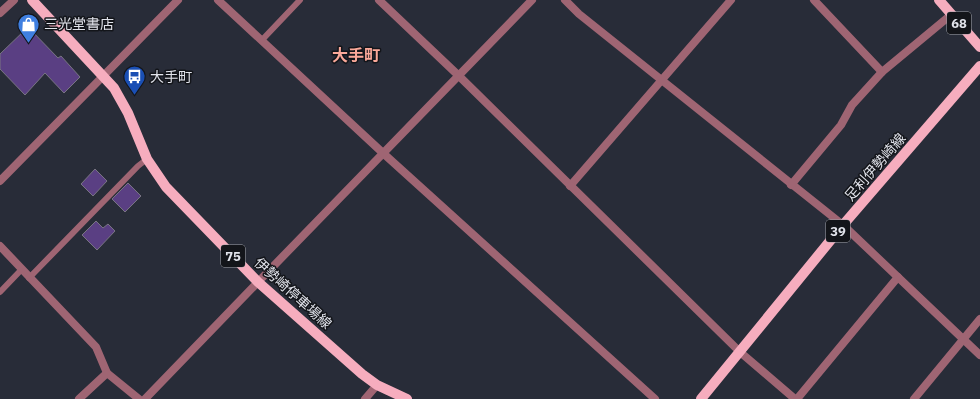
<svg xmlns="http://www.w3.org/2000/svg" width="980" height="399" viewBox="0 0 980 399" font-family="'IBM Plex Sans','Noto Sans JP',sans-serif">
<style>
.building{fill:#5a3f83;stroke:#787482}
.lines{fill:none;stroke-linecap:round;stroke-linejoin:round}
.service{stroke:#9f6573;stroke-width:6}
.minor{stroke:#9f6573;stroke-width:8}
.tertiary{stroke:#9f6573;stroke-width:8}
.primary{stroke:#f6adbe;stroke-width:10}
.labels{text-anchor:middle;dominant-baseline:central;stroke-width:3;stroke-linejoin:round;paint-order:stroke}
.shield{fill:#13151a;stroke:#a3a5ac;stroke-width:1}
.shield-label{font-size:13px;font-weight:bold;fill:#e1e3eb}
.poi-label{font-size:14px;fill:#e1e3eb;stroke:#13151a;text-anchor:start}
.street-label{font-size:14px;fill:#e1e3eb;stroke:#13151a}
.quarter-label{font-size:16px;font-weight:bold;fill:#fba99a;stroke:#13151a}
</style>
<rect width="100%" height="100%" fill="#282c38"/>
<!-- building -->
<g class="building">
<path d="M28,27L58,58L61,56L80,77L64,93L45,73L25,95L0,69V54Z"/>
<path d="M95,169L107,181L93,196L81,184Z"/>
<path d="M128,183L141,196L125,212L112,199Z"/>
<path d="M96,221L103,228L108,224L115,231L97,250L82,235Z"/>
</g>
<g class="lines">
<!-- service -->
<g class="service">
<path d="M262,40L300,0"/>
<path d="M29,278L138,166L147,159"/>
<path d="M0,292L22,269"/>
</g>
<!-- minor -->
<g class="minor">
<path d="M218,0L384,154L655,399"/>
<path d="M565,0L579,14L843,225L980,355"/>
<path d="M814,0L882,72"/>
<path d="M0,181L178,0"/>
<path d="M791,185L841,125L852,105L882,72L952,14"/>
<path d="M570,186L731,0"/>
<path d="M0,246L96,347L107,373L139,399"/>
<path d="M740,352L795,399"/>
<path d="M79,399L107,373"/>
<path d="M145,399L258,282"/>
<path d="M365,399L377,385"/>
<path d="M797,399L898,277"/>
<path d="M914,399L980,319"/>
</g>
<!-- tertiary -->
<g class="tertiary">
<path d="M379,0L459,76L740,352"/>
<path d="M0,13L14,0"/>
<path d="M258,282L532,0"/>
</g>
<!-- primary -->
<g class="primary">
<path d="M32,0L114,88L128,113L147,159L166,187L258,282L362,374L377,385L407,399"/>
<path d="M939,0L980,47"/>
<path d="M701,399L843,225L980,66"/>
</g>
</g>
<!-- icons -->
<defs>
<symbol id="shop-pin" viewBox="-11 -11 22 30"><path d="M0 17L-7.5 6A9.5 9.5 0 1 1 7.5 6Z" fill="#3f7fe0" stroke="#13151a"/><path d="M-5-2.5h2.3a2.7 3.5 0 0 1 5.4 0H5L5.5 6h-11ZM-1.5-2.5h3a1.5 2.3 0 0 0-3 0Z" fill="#fff"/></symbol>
<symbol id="bus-pin" viewBox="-11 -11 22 30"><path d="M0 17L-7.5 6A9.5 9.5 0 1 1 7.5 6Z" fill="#1a4fb4" stroke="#13151a"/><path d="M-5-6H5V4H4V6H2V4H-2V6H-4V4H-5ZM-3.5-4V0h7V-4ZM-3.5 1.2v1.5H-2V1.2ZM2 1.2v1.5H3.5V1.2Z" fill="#fff"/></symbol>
</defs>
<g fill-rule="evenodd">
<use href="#shop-pin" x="16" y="12" width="25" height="34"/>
<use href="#bus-pin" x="122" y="64" width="25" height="34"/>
</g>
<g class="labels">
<!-- shield labels -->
<g class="shield">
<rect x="947" y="12" width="24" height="22" rx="3"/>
<rect x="826" y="220" width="24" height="22" rx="3"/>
<rect x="221" y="245" width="24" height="22" rx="3"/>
</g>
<g class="shield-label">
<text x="959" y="23">68</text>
<text x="838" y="231">39</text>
<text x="233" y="256">75</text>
</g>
<!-- poi labels -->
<g class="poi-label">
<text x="44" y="24">三光堂書店</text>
<text x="150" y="77">大手町</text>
</g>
<!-- street labels -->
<g class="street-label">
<text transform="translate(875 167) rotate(-49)">足利伊勢崎線</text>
<text transform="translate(293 293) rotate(42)">伊勢崎停車場線</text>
</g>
<!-- quarter labels -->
<g class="quarter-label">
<text x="356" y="55">大手町</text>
</g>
</g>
</svg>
